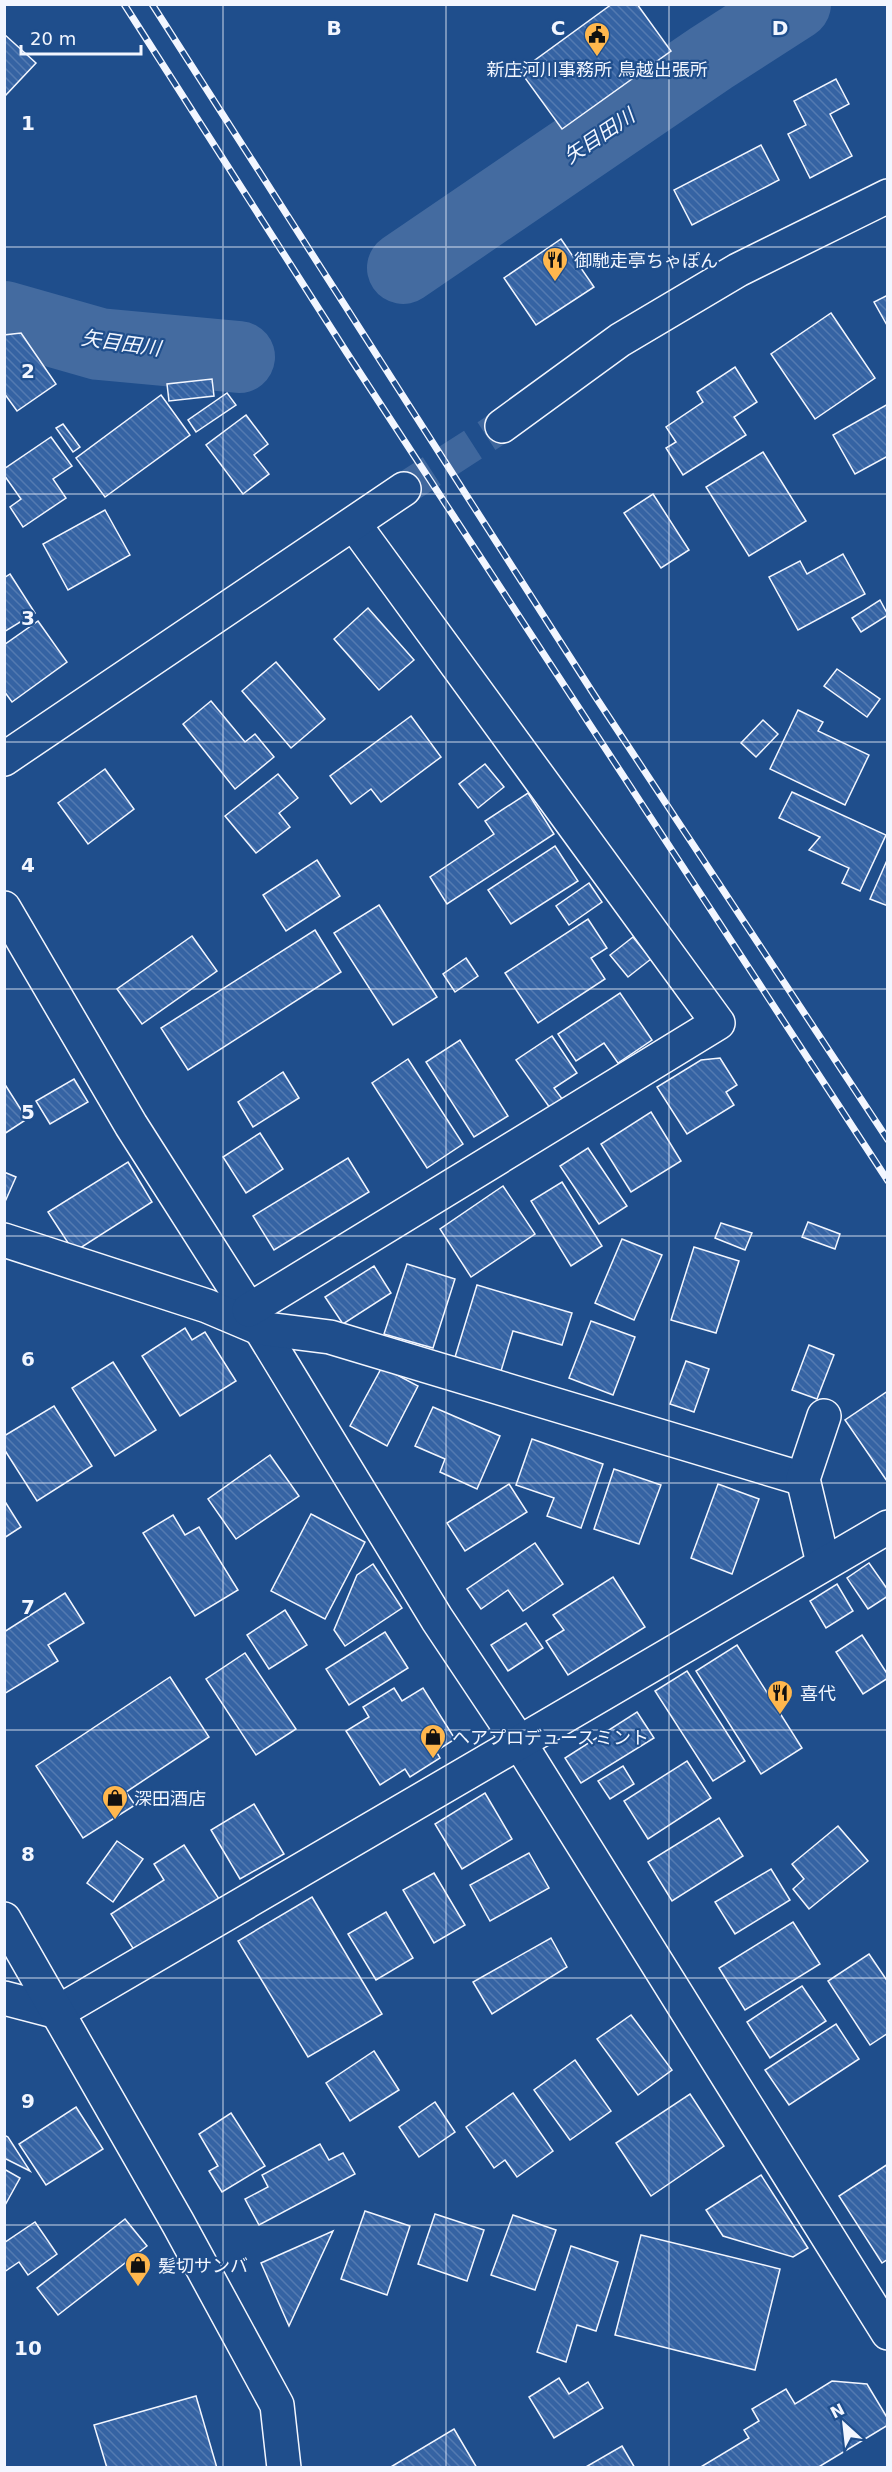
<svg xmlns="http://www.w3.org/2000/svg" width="892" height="2472" viewBox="0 0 892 2472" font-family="'DejaVu Sans','Noto Sans JP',sans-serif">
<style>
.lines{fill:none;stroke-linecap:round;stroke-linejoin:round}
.river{stroke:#446ba0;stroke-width:72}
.building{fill:url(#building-back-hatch);stroke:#f2f6ff;stroke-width:1.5}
.secondary-tunnel{stroke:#3f679d;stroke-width:33;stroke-dasharray:33 16;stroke-linecap:butt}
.street-casing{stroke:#f2f6ff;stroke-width:36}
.secondary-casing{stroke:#f2f6ff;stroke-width:36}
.street{stroke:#1f4e8c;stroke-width:33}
.secondary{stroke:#1f4e8c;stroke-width:33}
.rail-casing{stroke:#f2f6ff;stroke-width:7}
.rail{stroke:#1f4e8c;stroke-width:4.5;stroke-dasharray:14;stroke-linecap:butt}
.grid{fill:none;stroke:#f2f6ff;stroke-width:1.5;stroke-opacity:0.55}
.labels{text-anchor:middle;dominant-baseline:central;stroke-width:4.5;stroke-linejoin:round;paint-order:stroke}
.poi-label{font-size:18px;fill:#f2f6ff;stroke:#1f4e8c;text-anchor:start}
.water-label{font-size:20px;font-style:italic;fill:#f2f6ff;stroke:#1f4e8c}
.grid-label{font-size:20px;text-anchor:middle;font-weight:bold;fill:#f2f6ff;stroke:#1f4e8c;stroke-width:4.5;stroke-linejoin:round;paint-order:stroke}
</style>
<defs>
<pattern id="building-back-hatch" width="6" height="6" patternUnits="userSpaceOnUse" patternTransform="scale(1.5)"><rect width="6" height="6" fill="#3563a3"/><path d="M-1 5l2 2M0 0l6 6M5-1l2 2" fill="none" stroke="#537ab1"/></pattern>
</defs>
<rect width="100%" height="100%" fill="#1f4e8c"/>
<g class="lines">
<!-- river -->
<g class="river">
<path d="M403,268L711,58L795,4"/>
<path d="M4,317L99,344L239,357"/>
</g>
</g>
<!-- building -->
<g class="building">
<path d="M612,4H637L671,51L562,129L520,71Z"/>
<path d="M4,34L36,63L4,97Z"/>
<path d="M836,79L849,104L830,114L852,156L810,178L788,134L806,125L794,101Z"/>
<path d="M761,145L779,180L692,225L674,190Z"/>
<path d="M561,239L594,287L536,325L504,278Z"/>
<path d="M888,295V327L874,302Z"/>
<path d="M831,313L875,378L815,419L771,354Z"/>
<path d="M21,333L56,384L17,411L4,393V335Z"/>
<path d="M735,367L757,402L734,417L746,435L683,475L666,448L676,442L666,427L703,402L697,392Z"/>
<path d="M212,379L214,396L169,401L167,384Z"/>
<path d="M227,393L236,405L196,432L188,420Z"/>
<path d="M161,395L190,435L105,497L76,458Z"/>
<path d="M888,404V456L855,474L833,435Z"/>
<path d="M246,415L268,444L254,455L269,474L243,494L206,445Z"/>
<path d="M63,424L80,447L73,452L56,428Z"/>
<path d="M51,437L72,466L53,479L66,498L23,527L10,507L21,499L4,475V469Z"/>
<path d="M763,452L806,521L749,556L706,487Z"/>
<path d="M653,494L689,550L661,568L624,513Z"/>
<path d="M105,510L130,555L68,590L43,544Z"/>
<path d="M843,554L865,594L798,630L769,577L800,561L807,574Z"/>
<path d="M10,574L35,613L4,632V578Z"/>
<path d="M880,600L888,615L861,632L852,618Z"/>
<path d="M368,608L414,660L379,690L334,639Z"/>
<path d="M38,621L67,662L12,702L4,691V645Z"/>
<path d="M276,662L325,719L291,748L242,691Z"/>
<path d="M837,669L880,699L867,717L824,686Z"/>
<path d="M211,701L245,742L255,734L274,757L235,789L183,724Z"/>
<path d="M798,710L823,722L818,731L869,755L845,805L770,769Z"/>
<path d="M411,716L441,757L381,802L371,789L351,804L330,776Z"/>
<path d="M763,720L778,734L756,757L741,743Z"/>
<path d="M485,764L504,787L478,808L459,784Z"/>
<path d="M105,769L134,809L88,844L58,803Z"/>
<path d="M278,774L298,798L279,813L290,827L256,853L225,816Z"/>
<path d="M792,792L886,835L860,891L842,883L849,868L809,850L820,837L779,818Z"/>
<path d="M528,793L554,834L447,904L430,877L494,834L485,821Z"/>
<path d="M555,846L578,881L511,924L488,890Z"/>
<path d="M888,858V906L870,899Z"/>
<path d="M317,860L340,896L286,931L263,895Z"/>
<path d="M589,883L602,902L569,925L556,906Z"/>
<path d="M379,905L437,997L393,1025L334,933Z"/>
<path d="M588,919L607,948L591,958L605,979L538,1023L505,973Z"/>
<path d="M315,930L341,972L188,1070L161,1028Z"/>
<path d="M192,936L217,971L142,1024L117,989Z"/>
<path d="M633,937L651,959L628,977L610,955Z"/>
<path d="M466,958L478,976L455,992L443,974Z"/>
<path d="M620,993L652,1040L618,1063L604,1043L576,1061L558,1034Z"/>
<path d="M552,1036L577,1073L554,1088L563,1100L550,1108L516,1060Z"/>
<path d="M460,1040L508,1116L474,1137L426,1062Z"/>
<path d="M720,1058L737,1085L726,1092L734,1105L687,1134L657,1087L701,1060Z"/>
<path d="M408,1059L463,1144L427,1168L372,1083Z"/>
<path d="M283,1072L299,1098L253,1127L238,1102Z"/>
<path d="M74,1079L88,1102L50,1124L36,1101Z"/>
<path d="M4,1083L27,1119L4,1134Z"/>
<path d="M651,1112L681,1161L631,1192L601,1144Z"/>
<path d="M260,1133L283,1169L246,1193L223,1157Z"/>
<path d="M588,1148L627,1206L599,1224L560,1166Z"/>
<path d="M348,1158L369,1192L274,1250L253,1216Z"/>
<path d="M128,1162L152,1202L74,1252L48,1212Z"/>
<path d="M4,1172L16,1177L4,1204Z"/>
<path d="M562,1182L602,1246L571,1266L531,1201Z"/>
<path d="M503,1186L535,1234L471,1277L440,1229Z"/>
<path d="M808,1222L840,1234L835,1249L802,1237Z"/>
<path d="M721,1223L752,1233L745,1250L715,1238Z"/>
<path d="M622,1239L662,1255L634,1320L595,1303Z"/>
<path d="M694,1247L739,1261L716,1333L671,1320Z"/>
<path d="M407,1264L455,1279L433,1348L384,1334Z"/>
<path d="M374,1266L391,1293L343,1324L325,1297Z"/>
<path d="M477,1285L572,1313L562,1345L513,1331L501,1371L455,1357Z"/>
<path d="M591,1321L635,1337L613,1395L569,1378Z"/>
<path d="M185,1328L192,1340L205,1332L236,1381L180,1416L142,1356Z"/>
<path d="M809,1345L834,1355L817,1399L792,1390Z"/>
<path d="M686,1361L709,1369L694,1412L670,1404Z"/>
<path d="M113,1362L156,1430L115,1456L72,1388Z"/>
<path d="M382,1367L418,1386L387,1446L350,1426Z"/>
<path d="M888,1391V1480L887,1481L845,1420Z"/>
<path d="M54,1406L92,1466L37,1501L4,1449V1436Z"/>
<path d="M433,1407L500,1436L477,1489L440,1472L445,1459L415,1446Z"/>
<path d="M532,1439L603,1464L581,1528L547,1516L554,1498L516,1485Z"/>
<path d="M270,1455L299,1496L236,1539L208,1499Z"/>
<path d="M614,1469L661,1485L639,1544L594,1529Z"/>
<path d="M509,1484L527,1512L465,1551L447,1523Z"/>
<path d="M718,1484L759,1499L732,1574L691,1558Z"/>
<path d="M4,1500L21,1527L4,1538Z"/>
<path d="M311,1514L365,1542L325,1619L271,1591Z"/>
<path d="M173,1515L185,1535L199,1527L238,1590L195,1616L143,1533Z"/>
<path d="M535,1543L563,1584L523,1611L508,1590L481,1609L467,1589Z"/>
<path d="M869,1563L888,1590V1596L868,1609L847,1578Z"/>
<path d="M373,1564L402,1608L345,1646L334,1630L357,1575Z"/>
<path d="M613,1577L645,1627L568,1675L546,1641L564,1630L553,1615Z"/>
<path d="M837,1584L853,1611L826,1628L810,1601Z"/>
<path d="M65,1593L84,1623L48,1645L58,1661L4,1694V1632Z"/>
<path d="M285,1610L307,1645L269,1669L247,1635Z"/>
<path d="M526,1623L543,1648L508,1671L491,1645Z"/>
<path d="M385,1632L408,1668L349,1705L326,1669Z"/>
<path d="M862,1635L888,1675V1678L863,1694L836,1652Z"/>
<path d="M737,1645L802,1748L761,1774L696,1671Z"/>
<path d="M245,1653L296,1729L256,1755L206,1679Z"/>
<path d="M687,1671L745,1761L713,1781L655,1691Z"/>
<path d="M170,1677L209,1737L126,1792L135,1805L83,1838L36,1766Z"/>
<path d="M394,1688L402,1701L423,1688L455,1739L436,1751L440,1758L410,1777L405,1769L380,1785L346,1731L369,1717L363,1707Z"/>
<path d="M637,1712L654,1738L581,1783L565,1758Z"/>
<path d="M687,1761L711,1798L648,1839L624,1801Z"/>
<path d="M623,1766L634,1784L610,1799L598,1781Z"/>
<path d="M485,1793L512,1839L462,1869L435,1824Z"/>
<path d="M254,1804L284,1854L240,1879L211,1830Z"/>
<path d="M719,1818L743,1856L672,1901L648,1862Z"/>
<path d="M838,1826L868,1861L809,1909L793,1889L804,1879L792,1864Z"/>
<path d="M117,1841L143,1859L113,1902L87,1883Z"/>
<path d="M184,1845L221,1902L138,1956L111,1914L164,1880L154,1864Z"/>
<path d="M529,1853L549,1888L490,1921L470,1885Z"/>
<path d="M771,1869L790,1900L735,1934L715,1902Z"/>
<path d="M434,1873L465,1925L434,1943L403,1890Z"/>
<path d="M312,1897L382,2014L308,2057L238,1941Z"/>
<path d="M386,1912L413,1958L376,1980L348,1934Z"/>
<path d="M793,1922L820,1964L745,2010L719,1968Z"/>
<path d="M551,1938L567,1967L492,2014L473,1982Z"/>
<path d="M869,1954L888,1982V2033L870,2045L828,1981Z"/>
<path d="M802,1986L826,2021L770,2058L747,2022Z"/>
<path d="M631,2015L672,2070L638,2095L597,2039Z"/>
<path d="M836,2024L859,2059L789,2105L765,2070Z"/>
<path d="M374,2051L399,2090L350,2121L326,2083Z"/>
<path d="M575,2060L611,2111L570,2140L534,2090Z"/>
<path d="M513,2093L553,2151L517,2177L505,2160L494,2168L466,2127Z"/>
<path d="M690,2094L724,2146L651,2196L616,2143Z"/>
<path d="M435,2102L455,2132L419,2157L399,2127Z"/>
<path d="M76,2107L103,2149L46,2185L19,2144Z"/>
<path d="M231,2113L265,2166L222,2192L209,2171L218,2166L199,2134Z"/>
<path d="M4,2135L8,2137L30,2171L4,2158Z"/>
<path d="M320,2144L329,2160L343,2153L355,2174L259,2225L245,2199L268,2187L262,2175Z"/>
<path d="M888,2164V2259L882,2263L839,2196Z"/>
<path d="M4,2169L20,2178L4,2207Z"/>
<path d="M761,2175L808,2248L793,2257L723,2236L706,2210Z"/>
<path d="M365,2211L410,2226L387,2295L341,2279Z"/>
<path d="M435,2214L484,2230L467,2281L418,2264Z"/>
<path d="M513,2215L556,2230L535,2290L491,2275Z"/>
<path d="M125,2219L147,2246L58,2315L37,2288Z"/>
<path d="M35,2222L57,2254L28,2275L19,2262L4,2272V2243Z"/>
<path d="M333,2231L289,2326L261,2263Z"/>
<path d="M641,2235L780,2269L755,2370L615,2335Z"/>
<path d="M571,2246L618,2262L596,2331L577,2325L566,2362L537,2352Z"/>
<path d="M559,2378L569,2394L588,2382L603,2408L554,2438L529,2397Z"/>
<path d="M832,2381L867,2384L888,2419V2425L817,2468H699L749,2438L744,2430L759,2421L752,2409L786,2389L795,2404Z"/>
<path d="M196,2396L217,2468H107L94,2425Z"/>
<path d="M454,2429L477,2468H389Z"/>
<path d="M622,2446L635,2468H584Z"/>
</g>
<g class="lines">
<!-- secondary-tunnel -->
<path class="secondary-tunnel" d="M404,489L502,426"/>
<defs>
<g id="street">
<path d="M4,908L131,1125L249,1310L437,1619L519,1742L888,2333"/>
<path d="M4,1240L207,1306L259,1328L330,1337L803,1479"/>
<path d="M249,1310L718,1023L354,524"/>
<path d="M823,1563L803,1479L824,1416"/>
<path d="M4,1998L58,2012L888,1527"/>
</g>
<g id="secondary">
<path d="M502,426L620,340L738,270L888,196"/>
<path d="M4,759L404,489"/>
<path d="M4,1919L178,2223L277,2405L284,2468"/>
</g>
</defs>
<!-- street casing -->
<use href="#street" class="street-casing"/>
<!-- secondary casing -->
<use href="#secondary" class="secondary-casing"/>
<!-- street -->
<use href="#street" class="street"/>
<!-- secondary -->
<use href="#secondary" class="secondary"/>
<defs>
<g id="rail">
<path d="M124,4L347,353L888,1181"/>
<path d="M152,4L593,693L888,1140"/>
</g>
</defs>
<!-- rail casing -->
<use href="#rail" class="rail-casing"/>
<!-- rail -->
<use href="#rail" class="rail"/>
</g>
<!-- grid -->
<path class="grid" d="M223,4V2468M446,4V2468M669,4V2468M4,247H888M4,494H888M4,742H888M4,989H888M4,1236H888M4,1483H888M4,1730H888M4,1978H888M4,2225H888"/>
<!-- icons -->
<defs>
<symbol id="civic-pin" viewBox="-11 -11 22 30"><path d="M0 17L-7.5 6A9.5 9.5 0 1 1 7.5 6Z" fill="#ffb74d" stroke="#1f4e8c"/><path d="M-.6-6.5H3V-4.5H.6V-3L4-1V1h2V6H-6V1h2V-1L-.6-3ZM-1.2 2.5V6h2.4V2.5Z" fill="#111"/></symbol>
<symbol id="restaurant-pin" viewBox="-11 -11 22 30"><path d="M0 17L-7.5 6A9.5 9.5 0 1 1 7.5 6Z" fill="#ffb74d" stroke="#1f4e8c"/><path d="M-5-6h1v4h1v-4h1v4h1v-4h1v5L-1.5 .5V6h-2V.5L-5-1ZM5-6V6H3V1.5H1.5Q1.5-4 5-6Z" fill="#111"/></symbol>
<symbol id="shop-pin" viewBox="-11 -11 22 30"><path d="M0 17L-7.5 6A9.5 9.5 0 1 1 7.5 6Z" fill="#ffb74d" stroke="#1f4e8c"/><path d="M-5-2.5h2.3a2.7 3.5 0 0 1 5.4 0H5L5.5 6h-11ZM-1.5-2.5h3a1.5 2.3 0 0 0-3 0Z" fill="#111"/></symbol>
</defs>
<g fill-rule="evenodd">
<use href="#civic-pin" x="582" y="20" width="30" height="40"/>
<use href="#restaurant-pin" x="540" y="245" width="30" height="40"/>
<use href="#restaurant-pin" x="765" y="1678" width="30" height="40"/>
<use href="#shop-pin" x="418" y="1722" width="30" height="40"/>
<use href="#shop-pin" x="100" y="1783" width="30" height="40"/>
<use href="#shop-pin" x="123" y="2250" width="30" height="40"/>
</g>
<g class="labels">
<!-- poi labels -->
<g class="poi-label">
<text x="597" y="69" text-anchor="middle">新庄河川事務所 鳥越出張所</text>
<text x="574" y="260">御馳走亭ちゃぽん</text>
<text x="800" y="1693">喜代</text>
<text x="452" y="1737">ヘアプロデュースミント</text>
<text x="134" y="1798">深田酒店</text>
<text x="158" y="2265">髪切サンバ</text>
</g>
<!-- water labels -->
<g class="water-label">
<text transform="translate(599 136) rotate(-34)">矢目田川</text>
<text transform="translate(121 343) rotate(8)">矢目田川</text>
</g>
</g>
<g class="grid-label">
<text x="334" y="35">B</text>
<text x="558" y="35">C</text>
<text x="780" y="35">D</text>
<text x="28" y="130">1</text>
<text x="28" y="378">2</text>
<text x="28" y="625">3</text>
<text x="28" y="872">4</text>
<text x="28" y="1119">5</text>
<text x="28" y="1366">6</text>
<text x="28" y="1614">7</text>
<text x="28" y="1861">8</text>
<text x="28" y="2108">9</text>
<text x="28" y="2355">10</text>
</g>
<!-- border -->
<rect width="892" height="2472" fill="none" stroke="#f2f6ff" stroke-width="12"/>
<!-- north arrow -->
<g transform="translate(844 2424) rotate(333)" stroke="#1f4e8c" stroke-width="4.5" paint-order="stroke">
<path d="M0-4.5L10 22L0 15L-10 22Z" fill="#f2f6ff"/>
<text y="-9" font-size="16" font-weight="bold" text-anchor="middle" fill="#f2f6ff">N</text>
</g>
<!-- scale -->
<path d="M21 45v9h120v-9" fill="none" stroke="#f2f6ff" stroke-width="3"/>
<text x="30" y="45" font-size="18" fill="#f2f6ff" stroke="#1f4e8c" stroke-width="4.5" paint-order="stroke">20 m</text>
</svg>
